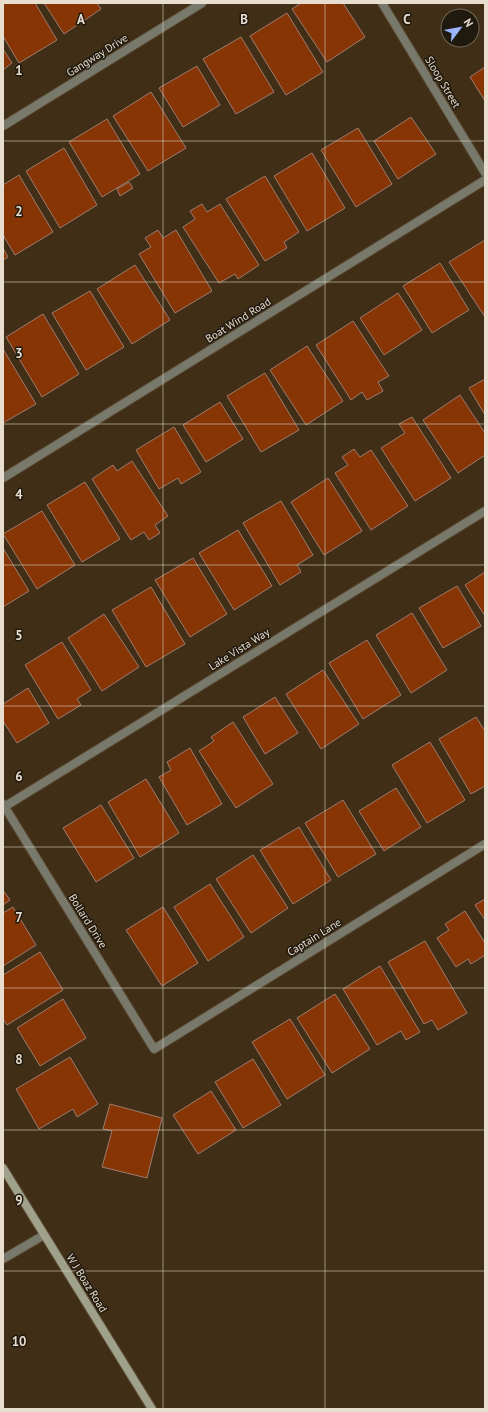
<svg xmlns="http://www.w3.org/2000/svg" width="488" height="1412" viewBox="0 0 488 1412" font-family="'PT Sans',sans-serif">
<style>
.building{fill:#883506;stroke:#9d7c6e}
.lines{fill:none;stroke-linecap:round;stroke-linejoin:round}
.street-casing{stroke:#5b4b34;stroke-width:10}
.secondary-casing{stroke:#5b4b34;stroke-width:10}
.street{stroke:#78796b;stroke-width:8}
.secondary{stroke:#9fa18b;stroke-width:8}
.grid{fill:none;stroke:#e8decf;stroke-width:1;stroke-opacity:0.55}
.labels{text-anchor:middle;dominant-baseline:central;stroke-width:3;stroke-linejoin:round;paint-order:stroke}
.street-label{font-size:11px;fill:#e8decf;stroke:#20190e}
.grid-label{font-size:13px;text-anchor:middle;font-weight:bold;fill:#e8decf;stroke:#20190e;stroke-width:3;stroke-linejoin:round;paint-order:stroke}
</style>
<rect width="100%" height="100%" fill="#402f16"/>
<!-- building -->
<g class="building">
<path d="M3,3H35L57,40L19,63L3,36Z"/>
<path d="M44,3H97L101,9L64,34Z"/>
<path d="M301,3H343L365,37L327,62L292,9Z"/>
<path d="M287,13L323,72L286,95L250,36Z"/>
<path d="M241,37L274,92L236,114L203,59Z"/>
<path d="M3,49L12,63L3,70Z"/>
<path d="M197,66L220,105L183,127L159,88Z"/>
<path d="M485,67V101L470,77Z"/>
<path d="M151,92L186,148L148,171L113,116Z"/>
<path d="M411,117L436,154L398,179L374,141Z"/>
<path d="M107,119L140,174L102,197L69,142Z"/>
<path d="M358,128L392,184L356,207L321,150Z"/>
<path d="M64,148L97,205L60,228L26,171Z"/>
<path d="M312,153L345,208L307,231L274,176Z"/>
<path d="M19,175L53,232L15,255L3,235V185Z"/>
<path d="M265,176L299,232L284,242L287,248L265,261L226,199Z"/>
<path d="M129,182L133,188L120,196L117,189Z"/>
<path d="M202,204L207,212L220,204L259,265L238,279L235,274L219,283L183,227L195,219L190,211Z"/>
<path d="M158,230L163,238L176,230L212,291L175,313L139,254L151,247L145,238Z"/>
<path d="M485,240V317L449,262Z"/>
<path d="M3,248L8,257L3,260Z"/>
<path d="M440,263L469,310L432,333L403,286Z"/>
<path d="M135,265L170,320L132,344L97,289Z"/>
<path d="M90,291L124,347L86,370L52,313Z"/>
<path d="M398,293L422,330L384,355L360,318Z"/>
<path d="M43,314L79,374L42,397L6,337Z"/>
<path d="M353,321L389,376L378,382L383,391L367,400L362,392L351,400L316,345Z"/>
<path d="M307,346L343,401L306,425L270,370Z"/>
<path d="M3,349L36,404L3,423Z"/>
<path d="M265,373L299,430L261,452L227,396Z"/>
<path d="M485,379V415L469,388Z"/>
<path d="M460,395L485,433V455L458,473L423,420Z"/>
<path d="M220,402L243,439L206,462L183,425Z"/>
<path d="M412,417L451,478L415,501L381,448L405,433L399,424Z"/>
<path d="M174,427L201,472L181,484L178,478L159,489L136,450Z"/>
<path d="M354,449L360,457L371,450L408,506L371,530L335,473L348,465L342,457Z"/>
<path d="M132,461L168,516L155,525L160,533L149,540L144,532L131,540L92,479L113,465L117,471Z"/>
<path d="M328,478L362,531L324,555L291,502Z"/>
<path d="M85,482L120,539L82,562L47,505Z"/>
<path d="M281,501L313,555L297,565L301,572L280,585L243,523Z"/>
<path d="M42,511L75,565L37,589L3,534Z"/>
<path d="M238,530L272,586L234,610L199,553Z"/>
<path d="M3,548L29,591L3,607Z"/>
<path d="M193,558L227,614L190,637L155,580Z"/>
<path d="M485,572V616L465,585Z"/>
<path d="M457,586L481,626L443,648L419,608Z"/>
<path d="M151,587L185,644L146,667L112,610Z"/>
<path d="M412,613L447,670L411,693L376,635Z"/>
<path d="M104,614L139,667L102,691L68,638Z"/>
<path d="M367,640L401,695L363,719L329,663Z"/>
<path d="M62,642L91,690L77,699L81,705L58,719L25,665Z"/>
<path d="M323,670L359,724L321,749L286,694Z"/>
<path d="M28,688L49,723L17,743L3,721V704Z"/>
<path d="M275,697L298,733L265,754L243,717Z"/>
<path d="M476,717L485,731V786L471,794L439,739Z"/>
<path d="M233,722L273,784L236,808L199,751L214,741L211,737Z"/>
<path d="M430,742L465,800L427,823L392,765Z"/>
<path d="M190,748L222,804L187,825L159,777L171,770L167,762Z"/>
<path d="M146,779L179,833L140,857L108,802Z"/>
<path d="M396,788L421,827L384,851L359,811Z"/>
<path d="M343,800L376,854L338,877L305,823Z"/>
<path d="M101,805L134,858L96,882L63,828Z"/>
<path d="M299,827L331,880L293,904L260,850Z"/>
<path d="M253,855L288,908L251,933L216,879Z"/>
<path d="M210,884L244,937L208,961L174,907Z"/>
<path d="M3,890L10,900L3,905Z"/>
<path d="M485,899V920L475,905Z"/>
<path d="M13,907L36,945L3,966V913Z"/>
<path d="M163,907L198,963L162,986L126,930Z"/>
<path d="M465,911L485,943V955L471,964L468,959L456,967L437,938L449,930L445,924Z"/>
<path d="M425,941L467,1013L438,1030L432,1020L424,1024L388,962Z"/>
<path d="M40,952L63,990L7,1025L3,1019V975Z"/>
<path d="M380,966L420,1032L406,1040L401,1031L377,1045L343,989Z"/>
<path d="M335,994L370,1049L332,1073L297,1018Z"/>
<path d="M63,999L86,1038L40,1066L17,1028Z"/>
<path d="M290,1019L325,1075L287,1099L252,1042Z"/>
<path d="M70,1057L98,1104L77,1117L73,1109L39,1129L16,1089Z"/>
<path d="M253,1059L281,1105L243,1128L215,1082Z"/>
<path d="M211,1091L236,1130L198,1154L173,1115Z"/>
<path d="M110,1104L162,1118L147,1178L102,1167L112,1131L103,1129Z"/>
</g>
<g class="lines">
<defs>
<g id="street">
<path d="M382,3L485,173"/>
<path d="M3,126L202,3"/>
<path d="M3,478L485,180"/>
<path d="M3,804L154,1049L485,844"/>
<path d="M4,807L485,511"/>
<path d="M3,1259L44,1235"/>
</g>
<path id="secondary" d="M3,1168L152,1409"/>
</defs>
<!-- street casing -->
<use href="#street" class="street-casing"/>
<!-- secondary casing -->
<use href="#secondary" class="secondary-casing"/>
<!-- street -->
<use href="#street" class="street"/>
<!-- secondary -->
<use href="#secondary" class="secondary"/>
</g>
<!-- grid -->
<path class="grid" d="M163,3V1409M325,3V1409M3,141H485M3,282H485M3,424H485M3,565H485M3,706H485M3,847H485M3,988H485M3,1130H485M3,1271H485"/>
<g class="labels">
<!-- street labels -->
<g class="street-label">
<text transform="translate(97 55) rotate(-32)">Gangway Drive</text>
<text transform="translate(443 82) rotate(59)">Sloop Street</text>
<text transform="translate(238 320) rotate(-32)">Boat Wind Road</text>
<text transform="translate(239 649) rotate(-32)">Lake Vista Way</text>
<text transform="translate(88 921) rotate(58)">Bollard Drive</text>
<text transform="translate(314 937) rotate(-32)">Captain Lane</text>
<text transform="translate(87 1283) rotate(58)">W J Boaz Road</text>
</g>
</g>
<g class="grid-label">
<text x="81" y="24">A</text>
<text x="244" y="24">B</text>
<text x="407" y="24">C</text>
<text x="19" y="75">1</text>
<text x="19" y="216">2</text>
<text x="19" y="358">3</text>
<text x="19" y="499">4</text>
<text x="19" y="640">5</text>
<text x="19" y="781">6</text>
<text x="19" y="922">7</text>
<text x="19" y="1064">8</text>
<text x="19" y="1205">9</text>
<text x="19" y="1346">10</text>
</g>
<!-- border -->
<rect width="488" height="1412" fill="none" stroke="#e8decf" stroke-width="8"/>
<!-- north arrow -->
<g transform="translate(460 28) rotate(58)"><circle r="19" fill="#20190e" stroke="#70685b"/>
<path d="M0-3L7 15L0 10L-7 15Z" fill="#9bb4fd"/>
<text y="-6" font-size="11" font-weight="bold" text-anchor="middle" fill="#e8decf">N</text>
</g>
</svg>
